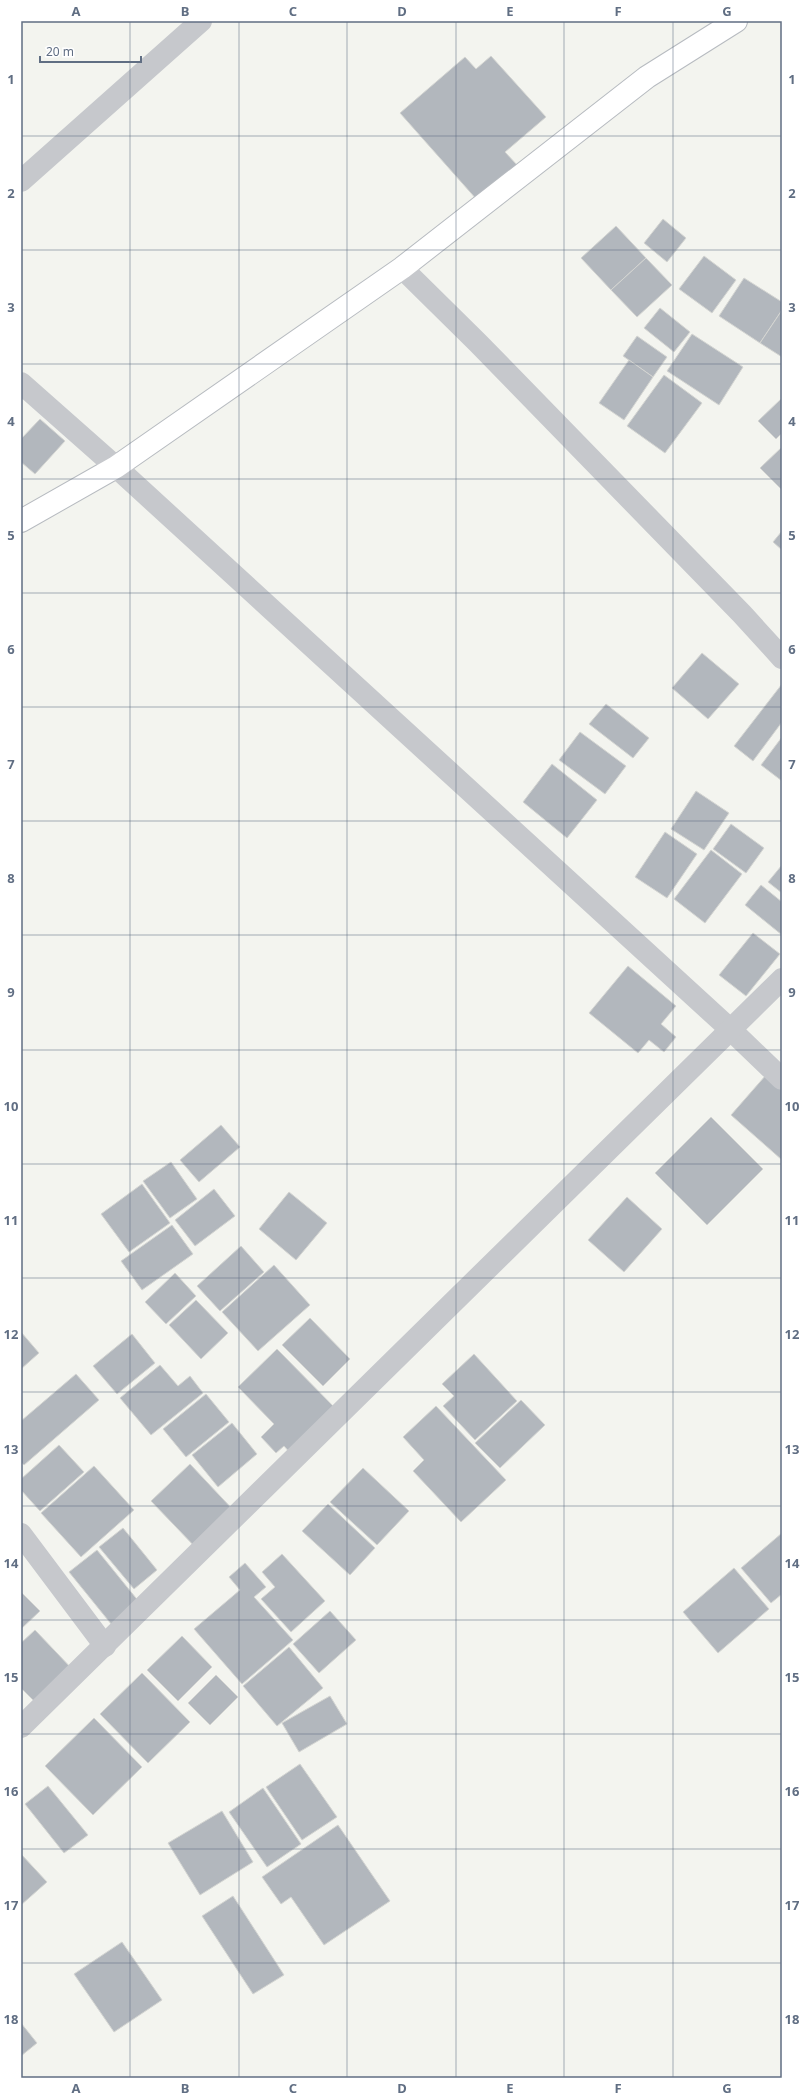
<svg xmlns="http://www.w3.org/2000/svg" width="803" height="2099" viewBox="0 0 803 2099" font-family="'Noto Sans',sans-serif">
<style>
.building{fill:#b2b7bd;stroke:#d4d5d2}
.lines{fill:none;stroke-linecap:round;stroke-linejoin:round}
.secondary-casing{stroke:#b7bbc0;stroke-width:24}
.street{stroke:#c6c8cc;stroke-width:22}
.secondary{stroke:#fff;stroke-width:22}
.grid{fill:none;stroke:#606e83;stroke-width:1;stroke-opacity:0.55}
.neatline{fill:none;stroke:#606e83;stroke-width:1.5}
.grid-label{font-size:13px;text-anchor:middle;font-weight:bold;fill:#606e83}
</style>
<rect width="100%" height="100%" fill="#f3f4ef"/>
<!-- building -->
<g class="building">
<path d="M491,56L546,117L505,152L518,166L478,201L400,113L465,57L476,69Z"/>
<path d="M663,219L686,238L667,262L644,243Z"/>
<path d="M616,226L646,258L611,290L581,258Z"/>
<path d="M704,256L736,280L712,313L679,289Z"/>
<path d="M646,258L672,285L637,317L611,290Z"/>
<path d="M744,278L782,302V310L760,343L719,316Z"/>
<path d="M660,308L690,332L674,352L644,328Z"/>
<path d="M782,310V357L760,343Z"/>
<path d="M692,334L743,367L719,405L667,371Z"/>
<path d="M637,336L667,357L653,377L623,356Z"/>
<path d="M629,360L653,377L624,420L599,403Z"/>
<path d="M664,375L702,403L665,453L627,426Z"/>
<path d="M782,398V433L776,439L758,421Z"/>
<path d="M40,419L65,441L35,474L21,462V439Z"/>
<path d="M782,447V490L760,468Z"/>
<path d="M782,531V550L773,542Z"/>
<path d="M702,653L739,684L708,719L672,688Z"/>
<path d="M782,684V722L753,761L734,746Z"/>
<path d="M606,704L649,738L633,758L589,724Z"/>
<path d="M580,732L626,766L605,794L559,760Z"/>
<path d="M782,737V781L761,765Z"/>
<path d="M552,764L597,800L567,838L523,802Z"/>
<path d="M696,791L729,813L704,850L671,829Z"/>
<path d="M731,824L764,848L746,873L713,849Z"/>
<path d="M665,832L697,854L667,898L635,877Z"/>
<path d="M711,850L742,874L705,923L674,899Z"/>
<path d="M782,865V893L768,882Z"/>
<path d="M761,885L782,902V935L745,905Z"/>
<path d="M753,933L780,954L746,996L719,975Z"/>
<path d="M628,966L676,1006L661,1024L676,1037L664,1052L649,1040L638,1053L589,1013Z"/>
<path d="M766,1075L782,1090V1160L731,1115Z"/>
<path d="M711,1117L763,1169L707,1225L655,1173Z"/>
<path d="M221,1125L240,1147L199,1182L180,1160Z"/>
<path d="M171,1162L197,1199L170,1218L143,1181Z"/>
<path d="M142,1184L170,1223L129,1252L101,1214Z"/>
<path d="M214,1189L235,1216L195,1246L175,1220Z"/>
<path d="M289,1192L327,1223L296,1260L259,1229Z"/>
<path d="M627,1197L662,1229L624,1272L588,1240Z"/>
<path d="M172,1225L193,1254L142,1290L121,1261Z"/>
<path d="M241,1246L264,1272L220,1311L197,1286Z"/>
<path d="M274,1265L310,1305L258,1351L222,1312Z"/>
<path d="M175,1273L196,1296L166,1324L145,1302Z"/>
<path d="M196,1300L228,1333L201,1359L169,1325Z"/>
<path d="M310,1318L350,1359L323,1386L282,1345Z"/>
<path d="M21,1332L39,1353L21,1369Z"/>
<path d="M132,1334L155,1363L117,1394L93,1366Z"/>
<path d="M277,1349L338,1411L292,1455L284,1446L276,1453L261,1437L274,1424L238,1387Z"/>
<path d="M474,1354L517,1401L475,1440L443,1406L454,1396L442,1384Z"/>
<path d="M160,1365L178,1386L190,1376L203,1393L151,1435L120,1398Z"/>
<path d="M76,1374L99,1400L24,1465L21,1462V1421Z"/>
<path d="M206,1394L229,1422L186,1457L163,1429Z"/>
<path d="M521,1400L545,1425L500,1468L475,1443Z"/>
<path d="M436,1406L506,1480L461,1522L413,1471L424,1460L403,1437Z"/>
<path d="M232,1423L257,1454L218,1487L192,1455Z"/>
<path d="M59,1445L84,1472L40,1511L21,1490V1479Z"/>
<path d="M190,1464L237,1514L198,1550L151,1501Z"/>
<path d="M94,1466L134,1510L81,1557L41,1513Z"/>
<path d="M363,1468L409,1511L377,1545L330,1502Z"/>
<path d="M328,1504L375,1548L350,1575L302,1531Z"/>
<path d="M123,1528L157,1570L134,1589L99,1547Z"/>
<path d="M782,1533V1594L771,1603L741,1568Z"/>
<path d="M97,1550L140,1603L112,1625L69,1572Z"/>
<path d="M282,1554L325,1601L291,1632L261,1599L275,1587L262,1572Z"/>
<path d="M245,1563L266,1587L254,1597L293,1640L242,1684L194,1629L240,1590L229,1577Z"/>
<path d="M734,1568L769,1609L718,1653L683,1612Z"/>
<path d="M21,1592L40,1611L21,1629Z"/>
<path d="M330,1611L356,1640L319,1673L293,1644Z"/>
<path d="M35,1630L75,1672L39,1706L21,1688V1643Z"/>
<path d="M182,1636L212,1667L178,1701L147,1670Z"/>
<path d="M289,1647L323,1688L277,1726L243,1686Z"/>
<path d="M142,1673L190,1722L148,1763L100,1714Z"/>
<path d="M216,1675L238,1697L210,1725L188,1703Z"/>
<path d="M330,1696L347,1724L299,1752L282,1723Z"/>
<path d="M94,1718L142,1767L93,1815L45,1766Z"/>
<path d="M300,1764L337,1817L302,1840L266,1787Z"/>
<path d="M48,1786L88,1835L64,1853L25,1804Z"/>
<path d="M263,1788L301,1844L267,1867L229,1812Z"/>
<path d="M222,1811L253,1862L200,1895L168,1843Z"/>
<path d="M338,1825L390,1901L324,1945L291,1897L281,1904L262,1877Z"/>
<path d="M21,1854L47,1882L21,1905Z"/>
<path d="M233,1896L284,1975L253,1994L202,1916Z"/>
<path d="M122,1942L162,2000L114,2032L74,1974Z"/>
<path d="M21,2023L37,2043L21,2056Z"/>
</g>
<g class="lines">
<defs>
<path id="secondary" d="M21,521L116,467L402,268L647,77L736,21"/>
</defs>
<!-- secondary casing -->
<use href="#secondary" class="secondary-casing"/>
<!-- street -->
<g class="street">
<path d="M21,181L201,21"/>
<path d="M402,268L478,343L742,614L782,658"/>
<path d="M21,383L116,467L731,1030L782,1079"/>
<path d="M21,1534L105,1646"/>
<path d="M21,1727L782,979"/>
</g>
<!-- secondary -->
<use href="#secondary" class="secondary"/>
</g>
<!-- grid -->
<path class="grid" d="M130,21V2078M239,21V2078M347,21V2078M456,21V2078M564,21V2078M673,21V2078M21,136H782M21,250H782M21,364H782M21,479H782M21,593H782M21,707H782M21,821H782M21,935H782M21,1050H782M21,1164H782M21,1278H782M21,1392H782M21,1506H782M21,1620H782M21,1734H782M21,1849H782M21,1963H782"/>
<!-- border -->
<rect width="803" height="2099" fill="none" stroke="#ffffff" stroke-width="44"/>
<!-- scale -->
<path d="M40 56v6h101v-6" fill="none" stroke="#606e83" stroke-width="2"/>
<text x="46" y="56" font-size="12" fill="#606e83" stroke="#ffffff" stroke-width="3" paint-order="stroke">20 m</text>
<rect x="22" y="22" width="759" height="2055" class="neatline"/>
<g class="grid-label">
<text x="76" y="16">A</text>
<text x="185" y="16">B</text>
<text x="293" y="16">C</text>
<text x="402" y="16">D</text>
<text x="510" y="16">E</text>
<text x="618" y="16">F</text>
<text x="727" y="16">G</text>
<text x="11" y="84">1</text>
<text x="792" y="84">1</text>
<text x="11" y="198">2</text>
<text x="792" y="198">2</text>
<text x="11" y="312">3</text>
<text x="792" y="312">3</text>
<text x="11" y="426">4</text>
<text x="792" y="426">4</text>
<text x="11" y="540">5</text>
<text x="792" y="540">5</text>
<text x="11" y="654">6</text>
<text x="792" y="654">6</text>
<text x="11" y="769">7</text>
<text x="792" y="769">7</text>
<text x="11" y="883">8</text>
<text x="792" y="883">8</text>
<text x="11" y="997">9</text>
<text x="792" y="997">9</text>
<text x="11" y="1111">10</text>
<text x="792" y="1111">10</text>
<text x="11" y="1225">11</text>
<text x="792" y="1225">11</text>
<text x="11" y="1339">12</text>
<text x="792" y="1339">12</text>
<text x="11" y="1454">13</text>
<text x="792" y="1454">13</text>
<text x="11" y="1568">14</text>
<text x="792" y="1568">14</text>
<text x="11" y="1682">15</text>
<text x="792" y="1682">15</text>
<text x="11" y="1796">16</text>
<text x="792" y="1796">16</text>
<text x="11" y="1910">17</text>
<text x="792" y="1910">17</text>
<text x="11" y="2024">18</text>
<text x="792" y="2024">18</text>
<text x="76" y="2093">A</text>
<text x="185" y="2093">B</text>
<text x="293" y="2093">C</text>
<text x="402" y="2093">D</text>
<text x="510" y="2093">E</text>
<text x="618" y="2093">F</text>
<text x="727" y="2093">G</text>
</g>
</svg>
